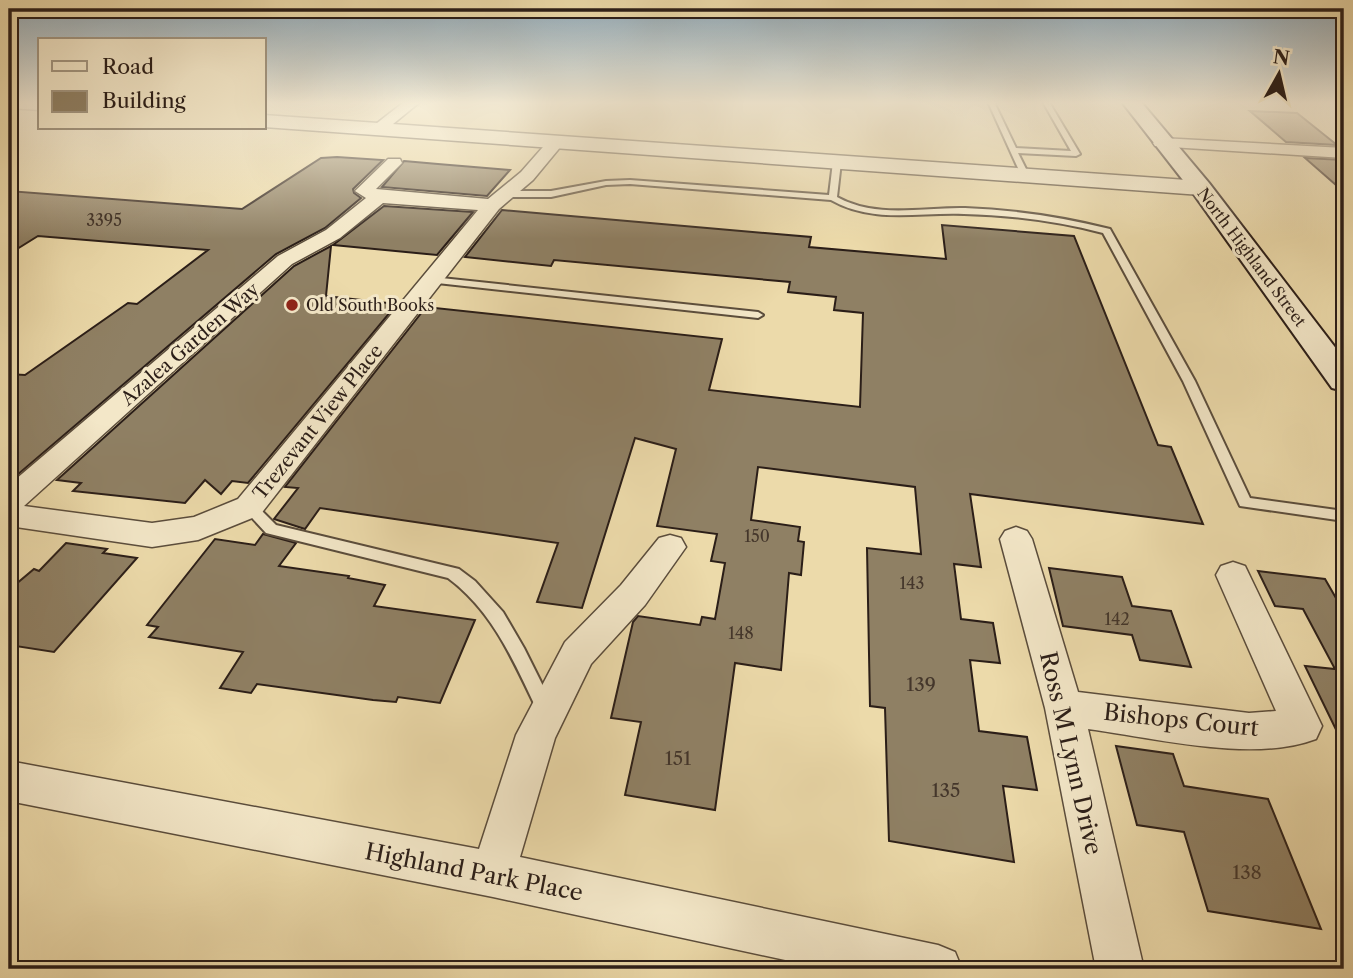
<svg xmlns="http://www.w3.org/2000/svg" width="1353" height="978" viewBox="0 0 1353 978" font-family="'Libre Caslon Text',serif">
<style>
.building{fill:#8f8064;stroke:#2b1e18;stroke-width:2}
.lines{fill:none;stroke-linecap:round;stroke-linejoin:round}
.service-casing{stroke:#5b4d3c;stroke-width:4}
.minor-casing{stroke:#5b4d3c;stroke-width:3}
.tertiary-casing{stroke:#5b4d3c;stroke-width:3}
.secondary-casing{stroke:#2b1e18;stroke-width:4}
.service{fill:#f3e7c8;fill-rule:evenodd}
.minor{fill:#f3e7c8;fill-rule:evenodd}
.tertiary{fill:#f3e7c8;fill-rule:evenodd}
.secondary{fill:#f3e7c8;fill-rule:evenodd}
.poi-dot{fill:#8f2418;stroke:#f3e7c8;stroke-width:2.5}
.labels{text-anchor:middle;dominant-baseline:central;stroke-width:6;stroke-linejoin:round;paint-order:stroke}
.number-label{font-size:16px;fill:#44362b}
.far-street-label{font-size:16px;fill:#2b1e18;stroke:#f3e7c8}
.far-poi-label{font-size:16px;fill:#2b1e18;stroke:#f3e7c8;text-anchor:start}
.street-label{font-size:19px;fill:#2b1e18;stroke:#f3e7c8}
.near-number-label{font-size:19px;fill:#44362b}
.near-street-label{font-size:23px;fill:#2b1e18;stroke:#f3e7c8}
</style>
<rect width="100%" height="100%" fill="#ecdaaa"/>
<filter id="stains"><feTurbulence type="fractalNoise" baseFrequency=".00286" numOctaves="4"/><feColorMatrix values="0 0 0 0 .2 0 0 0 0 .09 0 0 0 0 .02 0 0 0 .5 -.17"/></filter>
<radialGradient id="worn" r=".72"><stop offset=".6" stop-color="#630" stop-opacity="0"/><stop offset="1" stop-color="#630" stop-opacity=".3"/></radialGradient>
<!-- building -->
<g class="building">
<path d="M1250,111L1297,113L1337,145L1286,142Z"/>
<path d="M337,157L383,160L353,189L354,193L361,198L325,228L276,254L16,476L9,475V374L25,375L128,303L137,304L208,250L38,236L9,254V191L242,209L321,158Z"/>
<path d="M1305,158L1344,160V192Z"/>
<path d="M404,161L438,164L510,170L487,196L382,187Z"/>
<path d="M384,206L473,212L437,255L333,245Z"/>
<path d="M502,210L811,237L809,247L946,259L942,225L1074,236L1158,445L1171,447L1203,524L970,494L981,567L954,564L961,619L993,623L1000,663L970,660L979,731L1027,737L1037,790L1003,786L1014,862L889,841L885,708L870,706L867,548L921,554L915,487L758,467L751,520L800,527L798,541L804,542L801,575L789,573L781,670L735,663L715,810L625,795L641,722L611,718L633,622L638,616L700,625L702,617L715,619L725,563L711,561L717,534L657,526L676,449L635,438L582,608L537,602L558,543L320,508L305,529L274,519L298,488L285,487L426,307L722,339L709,390L860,407L863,313L834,310L836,297L788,292L790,282L554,260L551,266L465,257Z"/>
<path d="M331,246L326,296L397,304L248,483L232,481L221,494L205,480L185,503L73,491L81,483L57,480L294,266Z"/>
<path d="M263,534L296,543L279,566L349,576L348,578L385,585L374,606L475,620L440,703L398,697L396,702L373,700L257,684L251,693L220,688L243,652L149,637L158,627L147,625L215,539L255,545Z"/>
<path d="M66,543L107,549L103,553L137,558L54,652L9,645V590L34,569L39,571Z"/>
<path d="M1049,568L1122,577L1132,606L1171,611L1191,667L1140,660L1132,635L1063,626Z"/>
<path d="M1258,571L1325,579L1344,612V746L1305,666L1335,669L1303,609L1275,606Z"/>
<path d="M1116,746L1173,754L1184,786L1268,799L1321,929L1208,911L1184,832L1137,825Z"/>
</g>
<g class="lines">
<defs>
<g id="service">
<path d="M988,102H994L1016,148L1071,151L1043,102H1049L1080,154L1076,156L1018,153L1029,175L1022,177Z"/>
<path d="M837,160L841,162L837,197C877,219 922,207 965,208C1014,210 1063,217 1110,229L1195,381L1250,498L1344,511V521L1240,506L1183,381L1103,233C1058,221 1011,215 964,214C918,212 873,224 831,200L630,184L606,185L551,197H508L504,194L508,191H551L606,181L630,180L829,195L833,162Z"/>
<path d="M432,277L758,312L763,315L758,318L428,282L427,280Z"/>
<path d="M249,502L254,503L276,525L459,569L475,581L503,612L524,648L555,710L552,716L546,718L540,716C515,665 495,613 448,578L266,533L242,507Z"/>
</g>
<g id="minor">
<path d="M404,102H420L382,133H372V127Z"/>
<path d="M556,137L564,142L562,145L533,180L499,209L260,515L198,540L152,547L9,526V485L278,256L326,230L366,198L355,191L388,159H400L402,163L376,189L488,199L521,172L550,139ZM383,203L478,210L238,499L194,517L152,523L24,506L292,264L340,238Z"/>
<path d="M1161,138L1344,148V158L1155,146L1153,143Z"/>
<path d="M1016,527L1027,531L1032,539L1078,692L1249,713L1276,711L1216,575L1221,566L1233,562L1245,566L1322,726L1316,739C1253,763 1155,738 1088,729L1144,969H1096L1045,708L1000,539L1005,531Z"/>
<path d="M670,535L681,538L686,547L645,605L591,664L555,738L520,857L938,945L955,952L962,969H827L493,897L9,801V761L479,849L516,735L565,642L621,585L659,538Z"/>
</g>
<g id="tertiary">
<path d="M9,102H40V110L9,108Z"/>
<path d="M264,115L1201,181L1212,188L1201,195L264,127Z"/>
</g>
<path id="secondary" d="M1122,102H1141L1209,183L1344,359V391L1332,388L1193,193Z"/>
</defs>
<!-- service casing -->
<use href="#service" class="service-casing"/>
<!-- minor casing -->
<use href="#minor" class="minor-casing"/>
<!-- tertiary casing -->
<use href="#tertiary" class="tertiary-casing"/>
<!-- secondary casing -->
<use href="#secondary" class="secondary-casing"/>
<!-- service -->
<use href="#service" class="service"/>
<!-- minor -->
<use href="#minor" class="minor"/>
<!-- tertiary -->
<use href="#tertiary" class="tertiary"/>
<!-- secondary -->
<use href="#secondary" class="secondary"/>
</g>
<!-- sky -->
<linearGradient id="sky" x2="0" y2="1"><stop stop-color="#8faabb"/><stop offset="0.43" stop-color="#f6eed9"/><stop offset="1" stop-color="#f6eed9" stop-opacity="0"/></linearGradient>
<rect width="1353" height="239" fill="url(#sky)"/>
<!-- markers -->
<circle class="poi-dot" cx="292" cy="305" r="7"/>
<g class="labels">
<!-- number labels -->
<g class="number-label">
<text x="104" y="220">3395</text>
<text x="757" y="536">150</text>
<text x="912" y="583">143</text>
<text x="1117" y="619">142</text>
<text x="741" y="633">148</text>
</g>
<!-- far-street labels -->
<g class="far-street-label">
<text transform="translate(1252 257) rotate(53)">North Highland Street</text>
</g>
<!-- far-poi labels -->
<g class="far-poi-label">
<text x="306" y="305">Old South Books</text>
</g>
<!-- street labels -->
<g class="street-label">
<text transform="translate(190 344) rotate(-41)">Azalea Garden Way</text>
<text transform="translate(318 422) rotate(-51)">Trezevant View Place</text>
</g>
<!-- near-number labels -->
<g class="near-number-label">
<text x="921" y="684">139</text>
<text x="678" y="758">151</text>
<text x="946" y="790">135</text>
<text x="1247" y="872">138</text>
</g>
<!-- near-street labels -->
<g class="near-street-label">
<text transform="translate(1181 720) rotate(6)">Bishops Court</text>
<text transform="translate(1071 753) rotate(77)">Ross M Lynn Drive</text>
<text transform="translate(474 872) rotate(11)">Highland Park Place</text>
</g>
</g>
<!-- margin -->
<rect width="1353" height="978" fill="none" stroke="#ecdaaa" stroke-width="35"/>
<rect x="10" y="10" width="1332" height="957" fill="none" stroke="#2b1e18" stroke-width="3.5"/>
<rect x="18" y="18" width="1318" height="943" fill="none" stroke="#2b1e18" stroke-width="2"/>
<!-- legend -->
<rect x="38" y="38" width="228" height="91" fill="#f3e7c8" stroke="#a39782" stroke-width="2"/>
<rect x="52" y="61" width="35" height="10" fill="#f3e7c8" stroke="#a39782" stroke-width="2"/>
<text x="102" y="74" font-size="21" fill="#2b1e18">Road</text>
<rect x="52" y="91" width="35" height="21" fill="#8f8064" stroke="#a39782" stroke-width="2"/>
<text x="102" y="108" font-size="21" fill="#2b1e18">Building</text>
<!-- north arrow -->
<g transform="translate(1279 74) rotate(8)" stroke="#f3e7c8" stroke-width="5" paint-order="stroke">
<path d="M0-5L12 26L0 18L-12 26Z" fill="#2b1e18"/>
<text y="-10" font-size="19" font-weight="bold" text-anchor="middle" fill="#2b1e18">N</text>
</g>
<rect width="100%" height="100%" filter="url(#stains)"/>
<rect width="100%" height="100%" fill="url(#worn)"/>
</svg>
